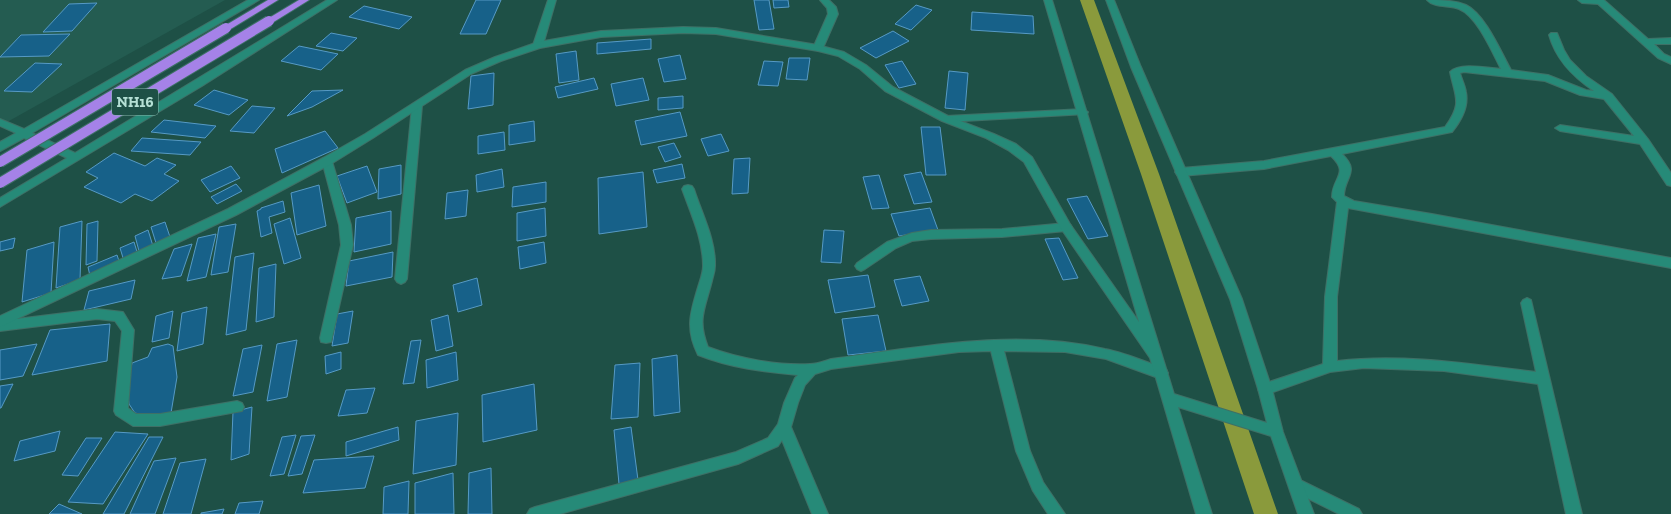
<svg xmlns="http://www.w3.org/2000/svg" width="1671" height="514" viewBox="0 0 1671 514" font-family="'Zilla Slab',serif">
<style>
.built{fill:#245c51}
.lines{fill:none;stroke-linecap:round;stroke-linejoin:round}
.canal{fill:#8a9a3c;fill-rule:evenodd}
.building{fill:#176189;stroke:#569ac5}
.street-casing{stroke:#3e7066;stroke-width:2}
.secondary-casing{stroke:#3e7066;stroke-width:2}
.highway-casing{stroke:#3e7066;stroke-width:2}
.street{fill:#268a78;fill-rule:evenodd}
.secondary{fill:#268a78;fill-rule:evenodd}
.highway{fill:#a582e8;fill-rule:evenodd}
.highway-bridge-casing{stroke:#3e7066;stroke-width:12;stroke-linecap:butt}
.highway-bridge{stroke:#a582e8;stroke-width:10}
.labels{text-anchor:middle;dominant-baseline:central;stroke-width:3;stroke-linejoin:round;paint-order:stroke}
.shield{fill:#1e5046;stroke:#88b5aa;stroke-width:1}
.shield-label{font-size:15px;font-weight:bold;fill:#b5e0d5}
</style>
<rect width="100%" height="100%" fill="#1e5046"/>
<!-- built -->
<path class="built" d="M0,0H225L0,126Z"/>
<g class="lines">
<!-- canal -->
<path class="canal" d="M1080,0H1094L1159,174L1278,514H1254L1141,174Z"/>
</g>
<!-- building -->
<g class="building">
<path d="M476,0H501L486,34H460Z"/>
<path d="M754,0H769L774,29L759,30Z"/>
<path d="M773,0H788L789,7L774,8Z"/>
<path d="M97,3L72,31L43,32L69,4Z"/>
<path d="M916,5L932,10L911,30L895,24Z"/>
<path d="M364,6L412,17L399,29L349,17Z"/>
<path d="M972,12L1033,16L1034,34L971,30Z"/>
<path d="M893,31L909,41L876,58L860,48Z"/>
<path d="M331,33L357,38L343,51L316,46Z"/>
<path d="M70,34L49,56L0,57L21,35Z"/>
<path d="M651,39V49L597,54V43Z"/>
<path d="M299,46L338,54L321,70L281,61Z"/>
<path d="M576,51L579,80L559,83L556,54Z"/>
<path d="M680,55L686,79L664,82L658,59Z"/>
<path d="M789,58H810L807,80L786,79Z"/>
<path d="M764,61L783,62L778,86L758,85Z"/>
<path d="M902,61L916,84L899,88L885,65Z"/>
<path d="M35,63L62,64L32,92L4,91Z"/>
<path d="M949,71L968,73L965,110L945,108Z"/>
<path d="M494,73L493,105L468,109L471,76Z"/>
<path d="M594,78L598,89L558,98L555,87Z"/>
<path d="M643,78L649,100L616,106L611,84Z"/>
<path d="M214,90L248,100L229,115L194,105Z"/>
<path d="M343,90L312,107L287,116L312,91Z"/>
<path d="M683,96V108L658,110V98Z"/>
<path d="M252,106L275,108L254,133L230,131Z"/>
<path d="M680,112L687,136L641,145L635,121Z"/>
<path d="M164,120L216,126L205,138L151,132Z"/>
<path d="M534,121L535,141L509,145V125Z"/>
<path d="M921,127H940L946,175H926Z"/>
<path d="M325,131L338,148L282,173L275,149Z"/>
<path d="M504,132L505,150L478,154V136Z"/>
<path d="M721,134L729,151L708,156L701,139Z"/>
<path d="M142,138L201,142L190,155L131,151Z"/>
<path d="M674,143L681,157L665,162L658,147Z"/>
<path d="M114,153L145,166L157,158L176,165L164,174L179,181L152,201L135,194L121,203L84,187L98,178L86,172Z"/>
<path d="M750,158L748,193L732,194L734,159Z"/>
<path d="M682,164L685,178L657,183L653,170Z"/>
<path d="M401,165V194L378,199L379,169Z"/>
<path d="M231,166L240,178L210,192L201,180Z"/>
<path d="M367,166L377,192L347,203L337,176Z"/>
<path d="M502,169L504,187L477,192L476,175Z"/>
<path d="M643,172L647,227L599,234L598,178Z"/>
<path d="M921,172L932,202L914,204L904,175Z"/>
<path d="M879,175L889,208L872,209L863,177Z"/>
<path d="M546,182V202L512,207L513,187Z"/>
<path d="M236,184L242,191L217,204L211,197Z"/>
<path d="M319,185L326,226L297,235L291,193Z"/>
<path d="M468,190L466,216L445,219L447,193Z"/>
<path d="M1087,196L1108,236L1088,239L1067,199Z"/>
<path d="M283,201L285,212L269,217L272,233L261,237L257,211L261,209V208Z"/>
<path d="M545,208L546,236L517,241V213Z"/>
<path d="M930,208L938,230L899,236L891,214Z"/>
<path d="M391,211V244L354,252L356,218Z"/>
<path d="M290,218L301,258L284,264L274,224Z"/>
<path d="M82,221L80,280L56,288L60,227Z"/>
<path d="M98,221L97,261L86,265L87,224Z"/>
<path d="M165,222L170,237L156,243L151,227Z"/>
<path d="M236,224L228,272L211,275L219,227Z"/>
<path d="M148,230L153,246L139,251L135,236Z"/>
<path d="M824,230L844,231L841,263L821,262Z"/>
<path d="M216,234L206,277L187,281L198,238Z"/>
<path d="M15,238L13,248L0,251V242Z"/>
<path d="M1059,238L1078,278L1063,280L1045,239Z"/>
<path d="M54,242L51,293L22,302L27,250Z"/>
<path d="M134,242L138,255L124,261L120,248Z"/>
<path d="M544,242L546,263L520,269L518,247Z"/>
<path d="M192,244L181,276L162,279L174,249Z"/>
<path d="M393,252L392,277L346,286L349,261Z"/>
<path d="M254,253L246,330L226,335L235,257Z"/>
<path d="M117,255L120,264L90,276L88,267Z"/>
<path d="M276,264L274,317L256,322L259,268Z"/>
<path d="M868,275L875,307L835,313L828,280Z"/>
<path d="M920,276L929,301L902,306L894,280Z"/>
<path d="M477,278L482,305L458,312L453,285Z"/>
<path d="M135,280L131,299L84,310L89,291Z"/>
<path d="M207,307L203,344L177,351L182,313Z"/>
<path d="M173,311L169,338L152,342L156,316Z"/>
<path d="M353,311L348,343L332,346L337,314Z"/>
<path d="M448,315L453,346L436,351L431,320Z"/>
<path d="M878,315L886,351L848,355L842,319Z"/>
<path d="M110,324L107,361L32,375L50,330Z"/>
<path d="M297,340L287,397L267,401L277,344Z"/>
<path d="M421,340L414,383L403,384L411,341Z"/>
<path d="M37,344L23,376L0,380V350Z"/>
<path d="M168,344L173,346L177,377L171,413L152,417L135,413L129,404L127,388L132,363L148,357L152,348Z"/>
<path d="M262,345L253,392L233,396L243,349Z"/>
<path d="M341,352V369L326,374L325,356Z"/>
<path d="M456,352L458,380L427,388L426,360Z"/>
<path d="M677,355L680,412L654,416L652,359Z"/>
<path d="M640,363L638,417L611,419L615,365Z"/>
<path d="M13,384L1,408H0V386Z"/>
<path d="M534,384L537,430L483,442L482,395Z"/>
<path d="M375,388L367,413L338,416L346,390Z"/>
<path d="M252,407L249,454L231,460L233,412Z"/>
<path d="M458,413L456,465L413,474L416,421Z"/>
<path d="M398,427L399,440L346,456V442Z"/>
<path d="M631,427L638,480L619,484L614,430Z"/>
<path d="M60,431L55,451L14,461L20,441Z"/>
<path d="M115,432L148,434L103,504L68,502Z"/>
<path d="M296,435L284,474L270,476L282,437Z"/>
<path d="M315,435L302,474L288,476L301,436Z"/>
<path d="M149,437H163L124,514H103Z"/>
<path d="M86,438H102L78,476L62,475Z"/>
<path d="M374,456L365,488L303,493L314,460Z"/>
<path d="M176,458L155,514H130L154,461Z"/>
<path d="M206,459L191,514H163L180,463Z"/>
<path d="M491,468L492,514H468L469,473Z"/>
<path d="M453,473L454,514H415V483Z"/>
<path d="M409,481L408,514H383L384,487Z"/>
<path d="M263,501L259,514H235L239,503Z"/>
<path d="M59,504L82,514H49Z"/>
<path d="M224,509L222,514H201V513Z"/>
</g>
<g class="lines">
<defs>
<g id="street">
<path d="M548,0H556L543,45L538,48L533,45Z"/>
<path d="M820,0H829L836,7L838,14L823,48L818,51L813,48L828,14L827,8Z"/>
<path d="M1427,0C1439,0 1454,0 1466,5C1485,14 1501,52 1511,70L1548,75L1586,90L1594,91C1573,77 1556,60 1549,35L1551,33H1557L1564,50L1570,60L1586,76L1612,94L1648,139L1671,173V186L1667,185L1640,144L1560,131L1555,128L1560,125L1634,136L1604,99L1580,95L1545,81L1464,72L1460,73C1462,80 1465,85 1466,92C1469,107 1461,121 1452,132L1342,154C1361,172 1344,177 1344,196L1354,201L1432,214L1671,258V268L1348,208L1337,297V361C1403,353 1470,364 1536,372L1521,303L1523,300L1527,298L1531,300L1582,514H1566L1538,384L1444,371L1364,368L1330,372L1265,395L1260,393L1258,389L1260,385L1323,364L1325,297L1337,202L1332,197C1332,177 1350,174 1331,156L1264,169L1181,176L1177,175L1175,172L1177,169L1181,168L1264,161L1445,127C1463,103 1455,97 1450,72C1459,62 1488,68 1501,69C1492,52 1477,16 1459,9C1449,5 1434,8 1427,0Z"/>
<path d="M1578,0H1604L1648,39L1671,38V44H1654L1664,54L1671,57V64L1658,58L1598,4L1582,3Z"/>
<path d="M417,103L422,106L407,279L405,282L401,284L397,282L395,279L412,106Z"/>
<path d="M1083,109L1088,112L1087,114L946,122L941,119L946,116Z"/>
<path d="M327,157L331,158L332,161L351,225L353,245L332,338L331,342L326,343L321,342L320,338L341,245L339,225L322,161L323,158Z"/>
<path d="M688,185L692,186L694,189C702,214 716,240 715,266C715,272 713,276 712,281C705,309 697,319 708,347C737,358 779,366 810,364C817,364 824,361 831,359C921,347 1015,328 1105,349C1126,353 1146,362 1166,369L1168,373L1166,377L1161,379L1106,359L1065,352L1004,351L1030,451L1043,482L1065,514H1048L1033,491L1016,451L991,351L959,352L831,369L815,374L805,385L798,403L791,427L828,514H812L782,440L778,446L738,464L560,514H527L530,509L535,507L736,452L768,438L778,424L784,403L795,378L798,375C764,372 731,368 698,355C685,329 690,313 698,287C700,280 703,273 703,266C703,239 691,214 682,189L684,186Z"/>
<path d="M1066,223L1070,224L1072,227L1070,230L1066,231L1002,237L931,239L912,241L896,248L865,269L861,271L857,269L855,266L857,263L887,242L912,233L931,230L1002,229Z"/>
<path d="M97,309L123,312L134,330L128,408L136,414H160L237,401L242,403L244,407L242,411L160,426H133L116,415L114,411L122,331L115,321L97,319L0,331V321Z"/>
<path d="M1296,478L1359,509L1362,514H1339L1291,490L1289,485L1291,480Z"/>
</g>
<g id="secondary">
<path d="M248,0H259L32,133L75,153L327,0H337L202,86L0,207V198L67,158L24,138L0,151V142L16,133L0,126V119L24,129Z"/>
<path d="M1044,0H1052L1174,394L1267,423L1258,389L1230,299L1131,67L1106,0H1114L1141,67L1242,299L1272,389L1283,432L1314,514H1298L1271,436L1178,407L1212,514H1196L1150,358L1062,230L1024,162L1008,150L986,138L942,121L885,91L860,69L838,56L818,51L716,34L683,33L601,37L540,48L501,61L471,74L373,138L331,164L236,215L0,327V316L228,209L323,158L365,134L465,70L495,57L538,42L601,31L683,27L716,28L818,45L844,52L866,65L893,87L950,117L994,134L1016,144L1032,157L1070,224L1139,322Z"/>
</g>
<g id="highway">
<path d="M268,0H278L229,30L226,31L221,28Z"/>
<path d="M299,0H309L272,23H266L264,21Z"/>
</g>
</defs>
<!-- street casing -->
<use href="#street" class="street-casing"/>
<!-- secondary casing -->
<use href="#secondary" class="secondary-casing"/>
<!-- highway casing -->
<use href="#highway" class="highway-casing"/>
<!-- street -->
<use href="#street" class="street"/>
<!-- secondary -->
<use href="#secondary" class="secondary"/>
<!-- highway -->
<use href="#highway" class="highway"/>
<defs>
<g id="highway-bridge">
<path d="M0,162L226,28"/>
<path d="M0,183L269,21"/>
</g>
</defs>
<!-- highway-bridge casing -->
<use href="#highway-bridge" class="highway-bridge-casing"/>
<!-- highway-bridge -->
<use href="#highway-bridge" class="highway-bridge"/>
</g>
<g class="labels">
<!-- shield labels -->
<rect class="shield" x="112" y="89" width="46" height="26" rx="3"/>
<g class="shield-label">
<text x="135" y="102">NH16</text>
</g>
</g>
</svg>
